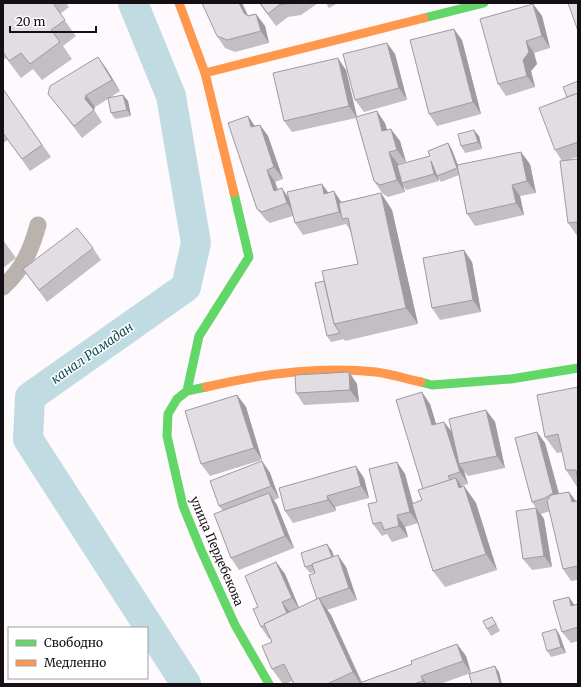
<svg xmlns="http://www.w3.org/2000/svg" width="581" height="687" viewBox="0 0 581 687" font-family="Merriweather,serif">
<style>
.lines{fill:none;stroke-linecap:round;stroke-linejoin:round}
.canal{stroke:#c1dbe2;stroke-width:30}
.lane{stroke:#bab3ad;stroke-width:17}
.fast{stroke:#63d668;stroke-width:9}
.slow{stroke:#ff974d;stroke-width:9}
.wall{fill:#c2bec2}
.shaded-wall{fill:#9e9b9e}
.building{fill:#e2dde2;stroke:#9e9b9e}
.labels{text-anchor:middle;dominant-baseline:central;stroke-width:3;stroke-linejoin:round;paint-order:stroke}
.street-label{font-size:12px;fill:#150f15;stroke:#fff}
.water-label{font-size:13px;font-style:italic;fill:#154d57;stroke:#fff}
</style>
<rect width="100%" height="100%" fill="#fdf9fd"/>
<g class="lines">
<!-- canal -->
<path class="canal" d="M133,3L171,96L196,243L186,287L30,397L28,439L186,684"/>
<!-- lane -->
<path class="lane" d="M3,287C23,269 31,250 38,225"/>
<!-- fast -->
<g class="fast">
<path d="M424,18L484,3"/>
<path d="M421,382L432,385L511,379L578,368"/>
<path d="M206,387L187,391L177,399L168,414L167,436L183,506L201,550L235,625L269,684"/>
<path d="M187,391L199,336L249,257L234,193"/>
</g>
<!-- slow -->
<g class="slow">
<path d="M179,3L205,73L234,193"/>
<path d="M205,73L424,18"/>
<path d="M206,387C261,374 320,366 376,372C391,374 407,379 421,382"/>
</g>
</g>
<!-- wall -->
<g class="wall">
<path d="M3,3H66L69,7L60,14L76,36L63,46L72,59L42,80L33,69L21,78L6,58L3,60Z"/>
<path d="M242,3L248,15L256,14L265,26L269,43L235,52L225,48L217,36Z"/>
<path d="M259,3H318L301,15L288,17L276,26Z"/>
<path d="M326,3H338L329,8Z"/>
<path d="M533,4L542,16L550,48L534,53L537,64L531,71L535,87L506,96L498,84Z"/>
<path d="M462,40L481,114L437,126L429,114Z"/>
<path d="M387,43L395,54L407,100L364,112L355,100Z"/>
<path d="M106,68L120,91L111,97L123,95L128,101L131,116L115,119L111,113L108,99L95,107L94,110L102,122L82,138L57,105L48,94Z"/>
<path d="M346,70L357,116L385,123L387,130L400,141L406,162L398,164V165L430,156L448,143L452,150L458,165L530,164L536,193L520,196L524,215L475,226L467,214L459,175L441,182L438,177L439,181L406,190L403,185L405,192L388,197L382,193L374,181L356,118L292,132L284,121Z"/>
<path d="M578,81V157L570,159H578V237L568,223L562,161L555,150L567,97Z"/>
<path d="M3,89L51,157L30,171L8,140L3,143Z"/>
<path d="M248,116L255,126L260,125L268,136L283,179L275,182L278,189L288,198L328,193L341,202L381,193L392,210L418,324L345,341L344,339L331,342L327,336L324,281L358,264L351,232L346,224L303,235L295,223L293,216L270,223L266,220L257,209Z"/>
<path d="M479,136L482,149L465,153L461,146Z"/>
<path d="M3,240L16,258L3,268Z"/>
<path d="M93,248L101,260L47,302L23,269Z"/>
<path d="M472,262L481,312L440,320L432,308Z"/>
<path d="M349,372L357,384L359,402L304,405L296,393Z"/>
<path d="M578,387V487H577L566,470L562,452L557,453L545,437Z"/>
<path d="M237,395L246,407L262,460L210,476L201,464Z"/>
<path d="M430,404L436,424L452,433L486,410L495,422L505,468L468,476L464,471L468,484L461,486L462,487L464,486L476,503L497,570L445,587L433,571L418,523L405,527L408,537L392,542L387,534L382,536L373,524L377,502L397,462L405,474L413,503L422,500Z"/>
<path d="M537,432L545,443L559,494L569,492L576,501H578V580L571,581L563,569L550,511L541,514L544,519L552,567L532,570L523,559L536,508L532,502Z"/>
<path d="M262,461L270,473L279,498L274,500L277,505L294,548L239,570L231,558L223,511L219,506Z"/>
<path d="M364,478L369,498L335,507L336,511L293,523L285,511Z"/>
<path d="M332,551L334,556L346,567L357,600L327,610L331,615L362,682L412,664L457,644L466,656L471,673L440,684H294L292,681L286,684H283L272,669V642L271,638L269,639L261,627L258,607L276,562L285,574L299,608L317,599L314,572L310,573L305,567Z"/>
<path d="M569,597L574,605L578,604V641L571,643L562,632Z"/>
<path d="M496,623L500,631L491,636L487,629Z"/>
<path d="M556,629L560,636L566,653L551,657L547,651Z"/>
</g>
<!-- shaded-wall -->
<g class="shaded-wall">
<path d="M239,3H242L252,25L244,13Z"/>
<path d="M533,4L542,16L550,48L542,36Z"/>
<path d="M256,14L265,26L269,43L261,31Z"/>
<path d="M454,29L462,40L481,114L473,102Z"/>
<path d="M526,41L534,53L537,64L531,71L535,87L527,76L523,60Z"/>
<path d="M387,43L395,54L407,100L399,88Z"/>
<path d="M98,57L106,68L120,91L112,80Z"/>
<path d="M338,58L346,70L357,118L349,106Z"/>
<path d="M86,95L95,107L93,111L85,99Z"/>
<path d="M123,95L128,101L131,116L127,110Z"/>
<path d="M377,111L385,123L391,143L382,131Z"/>
<path d="M248,116L256,128L251,127Z"/>
<path d="M260,125L268,136L283,179L274,167Z"/>
<path d="M391,129L400,141L406,162L397,150Z"/>
<path d="M474,130L479,136L482,149L478,142Z"/>
<path d="M448,143L452,150L461,174L457,168Z"/>
<path d="M389,152L398,164L403,183H402L403,185L405,192L397,180Z"/>
<path d="M521,152L530,164L536,193L527,181Z"/>
<path d="M431,161L438,177L439,181L434,174Z"/>
<path d="M267,170L275,182L282,203L274,191Z"/>
<path d="M322,184L330,195L324,194Z"/>
<path d="M512,185L520,196L524,215L516,203Z"/>
<path d="M282,188L290,200L295,215L287,203Z"/>
<path d="M334,191L342,203L344,219L339,212Z"/>
<path d="M381,193L392,210L418,324L406,308Z"/>
<path d="M464,250L472,262L481,312L473,300Z"/>
<path d="M349,372L357,384L359,402L350,390Z"/>
<path d="M422,392L430,404L440,437L432,425Z"/>
<path d="M237,395L246,407L262,460L254,448Z"/>
<path d="M486,410L495,422L505,468L497,456Z"/>
<path d="M444,422L453,433L459,464L464,471L468,484L460,472Z"/>
<path d="M537,432L545,443L562,505L553,493Z"/>
<path d="M262,461L270,473L279,498L271,486Z"/>
<path d="M397,462L405,474L418,523L410,512Z"/>
<path d="M356,466L364,478L369,498L361,486Z"/>
<path d="M456,478L467,494L464,486L476,503L497,570L486,554L459,488Z"/>
<path d="M569,492L578,504L572,502Z"/>
<path d="M269,493L277,505L294,548L285,536Z"/>
<path d="M327,496L335,507L336,511L328,500Z"/>
<path d="M536,508L544,519L552,567L544,556Z"/>
<path d="M397,515L405,527L408,537L399,526Z"/>
<path d="M327,544L332,551L336,565L332,559Z"/>
<path d="M338,555L346,567L357,600L349,588Z"/>
<path d="M276,562L285,574L300,610L292,598Z"/>
<path d="M569,597L577,609L571,606Z"/>
<path d="M319,598L331,615L362,684H361L353,672Z"/>
<path d="M282,602L291,614L288,615Z"/>
<path d="M556,629L560,636L566,653L561,647Z"/>
<path d="M457,644L466,656L471,673L463,661Z"/>
<path d="M495,666L499,672L502,684H500Z"/>
<path d="M421,676L427,684H425L423,681Z"/>
</g>
<!-- building -->
<g class="building">
<path d="M3,3H53L65,20L51,30L60,42L30,64L21,53L9,61L3,52Z"/>
<path d="M202,3H239L244,13L248,16L256,14L261,31L227,40L217,36Z"/>
<path d="M260,3H293L279,5L268,14Z"/>
<path d="M568,3H578V31Z"/>
<path d="M533,4L542,36L526,41L529,52L523,60L527,76L498,84L480,19Z"/>
<path d="M454,29L473,102L429,114L410,40Z"/>
<path d="M387,43L399,88L355,100L343,54Z"/>
<path d="M98,57L112,80L86,95L85,99L94,110L74,126L48,94L50,86Z"/>
<path d="M338,58L349,106L284,121L273,73Z"/>
<path d="M578,81V93L567,97L563,87Z"/>
<path d="M3,89L42,145L22,159L3,133Z"/>
<path d="M578,93V142L555,150L539,108Z"/>
<path d="M123,95L127,110L111,113L108,98Z"/>
<path d="M377,111L382,131L391,129L397,150L389,152L397,180L380,185L374,181L356,117Z"/>
<path d="M248,116L251,127L260,125L274,167L267,170L274,191L282,188L287,203L262,212L257,209L228,123Z"/>
<path d="M474,130L478,142L461,146L458,134Z"/>
<path d="M448,143L457,168L437,176L431,161L434,174L402,183L397,165L430,156L428,151Z"/>
<path d="M521,152L527,181L512,185L516,203L467,214L457,165Z"/>
<path d="M578,159V222L568,223L560,161Z"/>
<path d="M322,184L324,194L334,191L339,212L295,223L287,192Z"/>
<path d="M381,193L406,308L334,324L322,271L358,264L348,218L342,219L339,203Z"/>
<path d="M77,228L93,248L39,290L23,269Z"/>
<path d="M464,250L473,300L432,308L423,258Z"/>
<path d="M324,281L334,324L340,333L327,336L315,283Z"/>
<path d="M349,372L350,390L296,393L295,375Z"/>
<path d="M578,387V481L576,470H566L558,434L545,437L537,395Z"/>
<path d="M422,392L432,425L444,422L460,472L448,476L450,480L423,489L396,400Z"/>
<path d="M237,395L254,448L201,464L185,411Z"/>
<path d="M486,410L497,456L459,464L449,419Z"/>
<path d="M537,432L553,493L545,498L532,502L515,438Z"/>
<path d="M262,461L271,486L219,506L210,481Z"/>
<path d="M397,462L410,512L397,515L399,526L384,530L381,522L373,524L368,504L377,502L369,469Z"/>
<path d="M356,466L361,486L327,496L328,500L285,511L279,488Z"/>
<path d="M456,478L459,488L464,486L486,554L433,571L412,504L422,500L418,490Z"/>
<path d="M569,492L572,502L578,501V566L563,569L547,501L551,495Z"/>
<path d="M269,493L285,536L231,558L214,514Z"/>
<path d="M536,508L544,556L523,559L516,511Z"/>
<path d="M327,544L332,557L312,564V565L305,567L301,553Z"/>
<path d="M338,555L349,588L317,599L309,575L315,573L312,564Z"/>
<path d="M276,562L292,598L282,602L287,613L264,624L265,625L261,627L253,609L258,607L245,576Z"/>
<path d="M569,597L571,606L578,604V627L562,632L553,601Z"/>
<path d="M319,598L353,672L327,684H294L284,664L272,669L262,646L272,642L264,624Z"/>
<path d="M492,617L496,624L487,629L483,621Z"/>
<path d="M556,629L561,647L547,651L542,633Z"/>
<path d="M457,644L463,661L421,676L423,681L413,684H403L402,683L401,684H357L412,664L411,661Z"/>
<path d="M495,666L500,684H472L469,674Z"/>
</g>
<g class="labels">
<!-- street labels -->
<g class="street-label">
<text transform="translate(217 551) rotate(67)">улица Пердебекова</text>
</g>
<!-- water labels -->
<g class="water-label">
<text transform="translate(92 353) rotate(-35)">канал Рамадан</text>
</g>
</g>
<!-- border -->
<rect width="581" height="687" fill="none" stroke="#150f15" stroke-width="8"/>
<!-- legend -->
<rect x="8" y="627" width="140" height="52" fill="#ffffff" stroke="#a19fa1"/>
<rect x="16" y="640" width="20" height="6" fill="#63d668" stroke="#a19fa1"/>
<text x="44" y="647" font-size="12" fill="#150f15">Свободно</text>
<rect x="16" y="660" width="20" height="6" fill="#ff974d" stroke="#a19fa1"/>
<text x="44" y="667" font-size="12" fill="#150f15">Медленно</text>
<!-- scale -->
<path d="M10 26v6h86v-6" fill="none" stroke="#150f15" stroke-width="2"/>
<text x="16" y="26" font-size="12" fill="#150f15" stroke="#ffffff" stroke-width="3" paint-order="stroke">20 m</text>
</svg>
